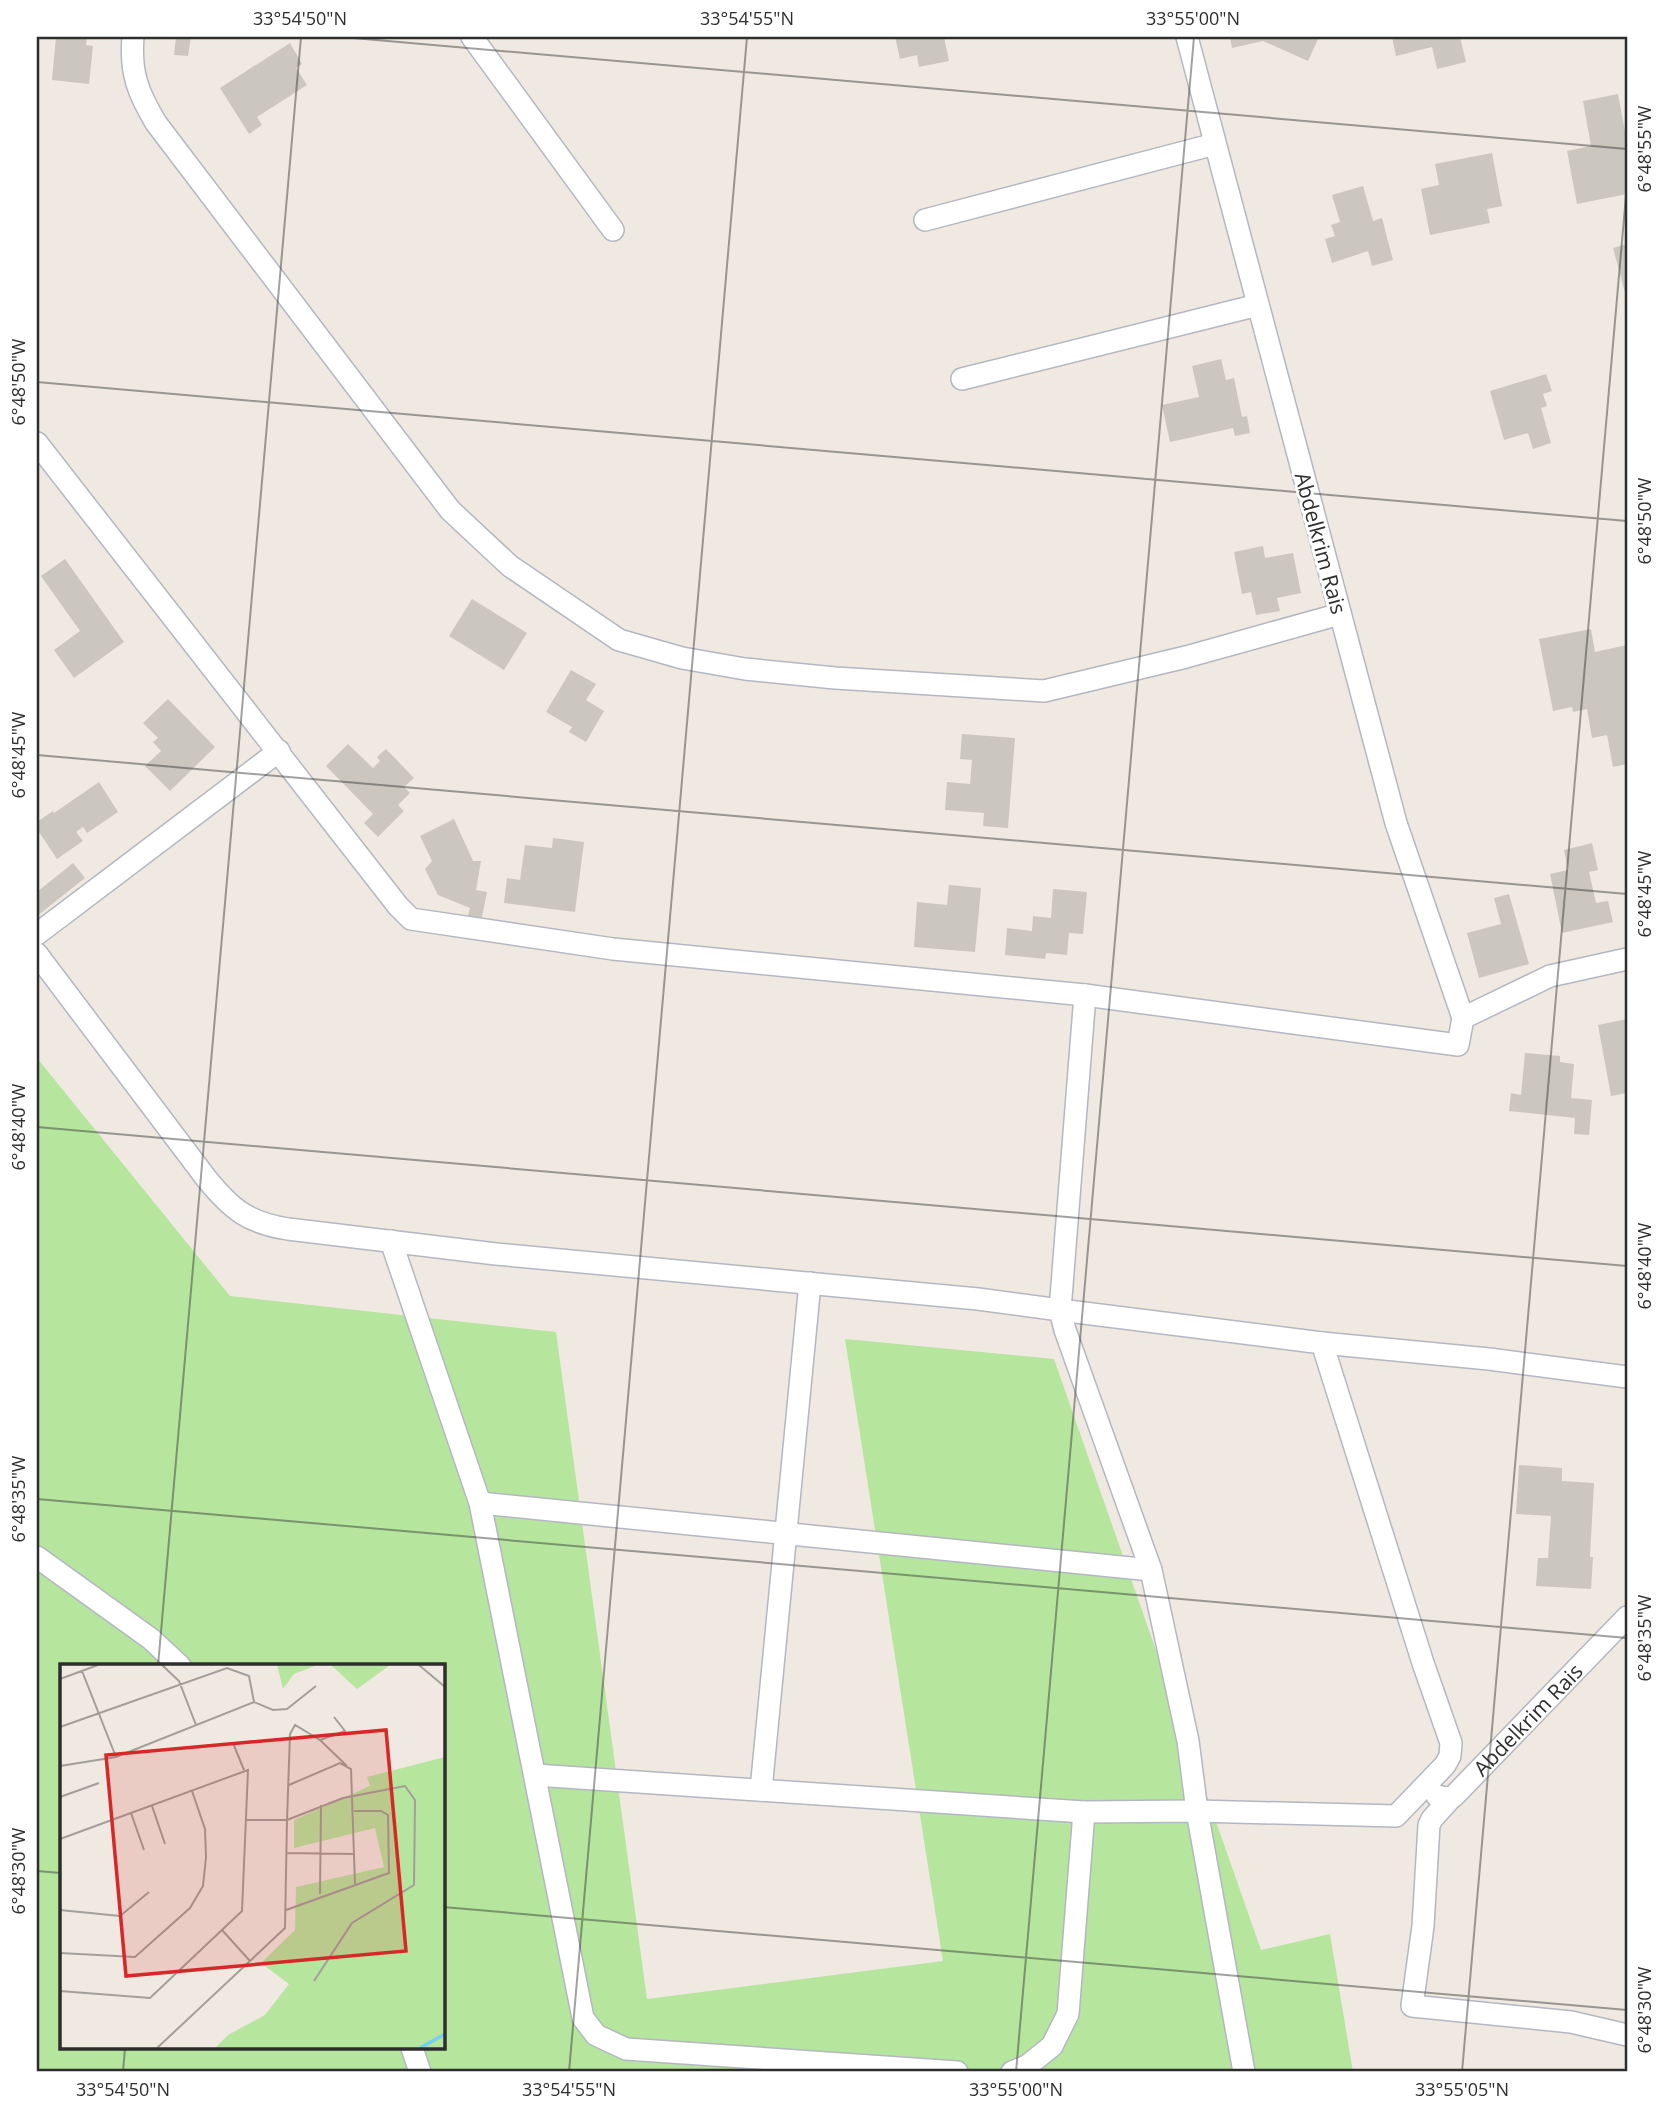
<svg xmlns="http://www.w3.org/2000/svg" width="1664" height="2109" viewBox="0 0 1664 2109" font-family="'Open Sans',sans-serif">
<style>
.green{fill:#b6e59e;fill-rule:evenodd}
.building{fill:#cbc7bf}
.lines{fill:none;stroke-linecap:round;stroke-linejoin:round}
.minor-casing{stroke:#b4b7c1;stroke-width:24}
.minor{stroke:#fff;stroke-width:21}
.ticks{fill:none;stroke:#2e2e2e;stroke-width:2;stroke-opacity:0.45}
.labels{text-anchor:middle;dominant-baseline:central;stroke-width:6;stroke-linejoin:round;paint-order:stroke}
.street-label{font-size:21px;fill:#2e2e2e;stroke:#fff}
.inset-river{fill:none;stroke:#75cff0;stroke-width:3.5}
.inset-road{fill:none;stroke:#a29e99;stroke-width:2}
.view{fill:#d62828;fill-opacity:0.15;stroke:#d62828;stroke-width:3.5}
.inset-edge{fill:none;stroke:#2e2e2e;stroke-width:3.5}
.neatline{fill:none;stroke:#2e2e2e;stroke-width:2.5}
.ticks-label{font-size:18px;text-anchor:middle;fill:#2e2e2e}
</style>
<rect width="100%" height="100%" fill="#efe9e1"/>
<!-- green -->
<path class="green" d="M37,1058L230,1296L556,1332L647,1999L943,1961L845,1339L1054,1359L1261,1950L1330,1934L1353,2072H37ZM61,1666H443V2048H61Z"/>
<!-- building -->
<g class="building">
<path d="M56,37H87L86,45L93,46L89,84L52,80Z"/>
<path d="M176,37H191L188,56L174,55Z"/>
<path d="M895,37H944L949,61L919,67L917,55L900,59Z"/>
<path d="M1230,37H1319L1308,61L1263,41L1232,48Z"/>
<path d="M1392,37H1460L1466,62L1437,69L1432,47L1396,56Z"/>
<path d="M290,43L302,64L296,68L307,85L257,117L262,125L249,134L220,88Z"/>
<path d="M1618,94L1627,142V194L1577,204L1567,151L1591,146L1583,101Z"/>
<path d="M1492,153L1502,206L1487,209L1490,223L1430,235L1421,189L1439,185L1435,164Z"/>
<path d="M1363,186L1373,221L1382,218L1393,260L1372,266L1368,251L1332,263L1325,239L1335,236L1331,225L1340,222L1332,195Z"/>
<path d="M1627,244V296H1626L1613,248Z"/>
<path d="M1221,359L1226,380L1234,378L1242,417L1247,416L1250,433L1235,436L1233,428L1170,442L1162,405L1199,397L1192,366Z"/>
<path d="M1546,374L1552,391L1543,394L1547,406L1541,408L1551,443L1533,449L1528,433L1504,440L1490,391Z"/>
<path d="M1263,546L1265,558L1293,553L1301,593L1277,598L1280,611L1256,615L1251,592L1242,594L1234,552Z"/>
<path d="M65,559L124,642L74,678L54,650L80,631L41,576Z"/>
<path d="M472,599L527,633L504,670L449,636Z"/>
<path d="M1591,629L1595,652L1627,645V764L1613,767L1607,735L1592,738L1587,709L1573,712L1572,707L1553,711L1539,639Z"/>
<path d="M571,670L596,684L586,700L604,711L586,742L569,732L572,727L546,712Z"/>
<path d="M168,699L215,747L170,791L145,766L161,751L153,742L158,738L143,723Z"/>
<path d="M962,734L1015,738L1008,828L983,826L984,813L945,810L947,782L970,784L972,760L960,759Z"/>
<path d="M348,744L373,768L380,761L377,757L386,749L414,778L404,787L410,793L398,805L404,811L378,837L364,823L373,814L326,766Z"/>
<path d="M99,782L118,812L87,833L83,827L76,832L83,841L57,859L37,829V822L53,811L54,813Z"/>
<path d="M454,819L473,861H481L476,890L487,892L481,922L467,919L470,908L438,895L425,869L432,861L420,836Z"/>
<path d="M553,838L584,842L575,912L504,903L507,878L520,880L525,845L552,848Z"/>
<path d="M1592,843L1598,870L1589,872L1596,903L1608,901L1613,922L1562,933L1550,874L1568,870L1564,850Z"/>
<path d="M73,863L85,878L37,916V892Z"/>
<path d="M949,885L981,888L975,952L914,947L917,902L947,905Z"/>
<path d="M1053,889L1087,892L1083,934L1069,933L1067,955L1046,953L1045,959L1005,955L1007,928L1032,931L1033,916L1051,918Z"/>
<path d="M1509,894L1529,964L1479,978L1467,933L1501,924L1494,898Z"/>
<path d="M1627,1019V1093L1611,1096L1598,1025Z"/>
<path d="M1525,1053L1560,1056V1062L1574,1064L1571,1098L1592,1100L1589,1135L1574,1134L1575,1118L1509,1111L1511,1093L1521,1095Z"/>
<path d="M1519,1465L1562,1468V1481L1594,1483L1590,1557H1593L1591,1589L1536,1586L1538,1558H1548L1551,1516L1516,1514Z"/>
</g>
<g class="lines">
<defs>
<g id="minor">
<path d="M133,37C130,73 138,93 156,123L450,510L510,566L619,640L682,658L745,669L835,678L1044,691L1186,657L1340,614"/>
<path d="M472,37L613,230"/>
<path d="M925,220L1215,144"/>
<path d="M962,379L1258,305"/>
<path d="M37,443L398,906L411,919L613,949L1085,995L1458,1045L1463,1018L1396,823L1187,37"/>
<path d="M37,934L279,751"/>
<path d="M37,954L206,1178C231,1209 248,1223 288,1229L496,1254L978,1299L1060,1310L1065,1330L1151,1570L1188,1741L1197,1811L1244,2072"/>
<path d="M1085,995L1060,1310L1322,1343L1489,1359L1627,1377"/>
<path d="M1463,1018L1550,976L1627,959"/>
<path d="M391,1241L480,1503L583,2018L596,2035L626,2049L957,2072"/>
<path d="M480,1503L1151,1570"/>
<path d="M37,1557L151,1639L180,1666"/>
<path d="M535,1775L1084,1812L1197,1811L1396,1816L1445,1765L1450,1756L1451,1743L1423,1663L1322,1343"/>
<path d="M761,1790L810,1283"/>
<path id="s1" d="M1437,1796L1445,1798L1453,1797L1627,1617"/>
<path d="M1450,1799L1432,1819L1429,1825L1423,1926L1412,2006L1571,2022L1627,2035"/>
<path d="M412,2048L420,2072"/>
<path d="M1012,2072L1027,2066L1052,2046L1068,2014L1084,1812"/>
</g>
</defs>
<!-- minor casing -->
<use href="#minor" class="minor-casing"/>
<!-- minor -->
<use href="#minor" class="minor"/>
</g>
<!-- ticks -->
<path class="ticks" d="M342,37L1627,149M37,382L1627,521M37,755L1627,894M37,1127L1627,1266M37,1499L1627,1638M158,1666L301,37M37,1871L61,1873M443,1907L1627,2010M123,2072L125,2048M569,2072L747,37M1016,2072L1194,37M1462,2072L1627,184"/>
<g class="labels">
<!-- street labels -->
<g class="street-label">
<text transform="translate(1321 543) rotate(75)">Abdelkrim Rais</text>
<text stroke="none"><textPath href="#s1" startOffset="124">Abdelkrim Rais</textPath></text>
</g>
</g>
<!-- overview -->
<g transform="translate(60 1664)">
<rect width="385" height="385" fill="#efe9e1"/>
<path d="M217,1H257L234,10L223,25ZM271,1H330L297,25ZM385,93V384H155L168,371L205,351L229,320L201,299L235,266L236,223L324,203L315,164L234,184V156L310,122L307,113Z" fill="#b6e59e"/>
<path class="inset-river" d="M360,384L385,370"/>
<path class="inset-road" d="M102,1L119,17L136,61M359,1L385,23M22,7L56,93M0,15L38,1M0,63L167,4L189,12L194,38M260,76L285,67L274,53M173,79L184,106M0,102L56,93L194,38L213,46L227,45L256,22M229,121L280,99L291,105L295,220M0,133L39,119M92,142L105,180M71,149L84,186M186,156H227L230,70L235,61L260,76L287,102M0,175L188,106L182,247L90,334L0,327M227,189L295,190M260,230L261,141M0,246L60,252L89,228M226,246L329,209L328,151L321,147H294M0,289L75,293L130,244L143,222L146,193L145,165L132,127M190,297L225,264L227,156L283,134L345,122L355,136L354,221L292,259L254,317M97,384L190,297L162,266"/>
<path class="view" d="M326,66L346,287L66,312L46,91Z"/>
<rect width="385" height="385" class="inset-edge"/>
</g>
<!-- border -->
<rect width="1664" height="2109" fill="none" stroke="#ffffff" stroke-width="77"/>
<rect x="38" y="38" width="1588" height="2032" class="neatline"/>
<g class="ticks-label">
<text x="300" y="25">33°54'50"N</text>
<text x="747" y="25">33°54'55"N</text>
<text x="1193" y="25">33°55'00"N</text>
<text transform="translate(1645 149) rotate(-90)" y="6">6°48'55"W</text>
<text transform="translate(19 382) rotate(-90)" y="6">6°48'50"W</text>
<text transform="translate(1645 521) rotate(-90)" y="6">6°48'50"W</text>
<text transform="translate(19 755) rotate(-90)" y="6">6°48'45"W</text>
<text transform="translate(1645 894) rotate(-90)" y="6">6°48'45"W</text>
<text transform="translate(19 1127) rotate(-90)" y="6">6°48'40"W</text>
<text transform="translate(1645 1266) rotate(-90)" y="6">6°48'40"W</text>
<text transform="translate(19 1499) rotate(-90)" y="6">6°48'35"W</text>
<text transform="translate(1645 1638) rotate(-90)" y="6">6°48'35"W</text>
<text transform="translate(19 1871) rotate(-90)" y="6">6°48'30"W</text>
<text transform="translate(1645 2010) rotate(-90)" y="6">6°48'30"W</text>
<text x="123" y="2096">33°54'50"N</text>
<text x="569" y="2096">33°54'55"N</text>
<text x="1016" y="2096">33°55'00"N</text>
<text x="1462" y="2096">33°55'05"N</text>
</g>
</svg>
